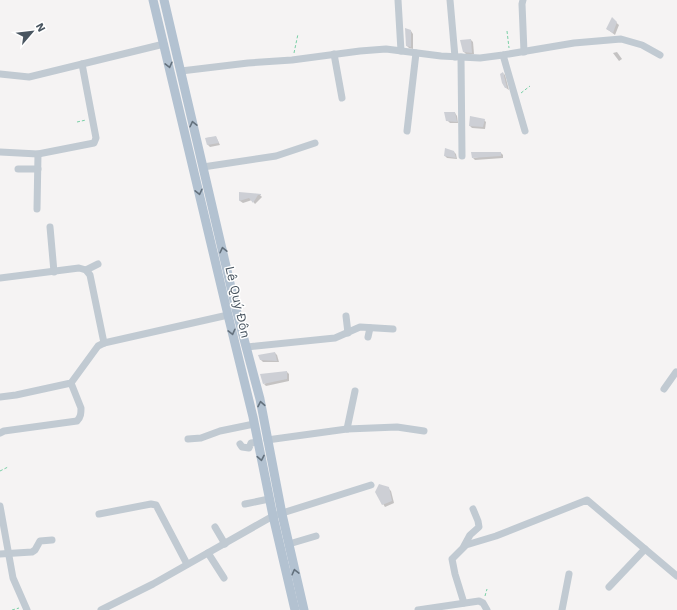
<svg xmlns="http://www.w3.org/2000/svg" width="677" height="610" viewBox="0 0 677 610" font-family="'Work Sans',sans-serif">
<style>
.shadow{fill:#0003}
.building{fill:#cdcfd5}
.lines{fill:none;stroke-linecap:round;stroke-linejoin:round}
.path{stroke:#7ad0a6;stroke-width:1;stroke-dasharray:3 2;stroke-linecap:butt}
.minor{stroke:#c1cad2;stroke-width:7}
.major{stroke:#b3c2d1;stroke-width:9}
.oneway{stroke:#64717d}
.labels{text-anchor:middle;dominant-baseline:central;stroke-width:3;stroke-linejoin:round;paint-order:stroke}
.street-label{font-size:13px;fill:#4a5661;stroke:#fff}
</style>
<rect width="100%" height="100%" fill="#f5f3f3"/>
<!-- shadow -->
<g class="shadow">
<path d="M612,19L619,25L615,35L607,29Z"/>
<path d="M411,31L413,34V49L409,48L407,46Z"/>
<path d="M471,40L473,42L474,54H466L464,52Z"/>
<path d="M617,52L622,59L619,61L613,53Z"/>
<path d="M503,73L505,75L509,90L506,88Z"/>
<path d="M455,113L457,116L458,123H450L447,120Z"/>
<path d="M484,120L486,122L485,129L472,128L470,126Z"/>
<path d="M216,137L220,145L210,147L208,145L206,138Z"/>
<path d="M454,152L456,154L457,159L447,158L445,156Z"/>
<path d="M501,153L503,155V158L475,160L473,158Z"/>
<path d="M240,194L260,195L262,197L255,204L252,200L243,203L240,201Z"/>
<path d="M275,353L277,355L279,362H263L261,360Z"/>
<path d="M287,372L289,374V381L266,386L264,384Z"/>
<path d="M388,488L391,491L394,503L385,507L376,492Z"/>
</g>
<!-- building -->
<g class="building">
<path d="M612,17L617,22L613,33L606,29Z"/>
<path d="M405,28L411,30V47L406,46Z"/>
<path d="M471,39L472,53L463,52L460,40Z"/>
<path d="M503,72L507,88H505L502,83L500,74Z"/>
<path d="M444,112H455L457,122L446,121Z"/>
<path d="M470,116L485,119L483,127L469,126Z"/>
<path d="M216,136L219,143L207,145L205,138Z"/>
<path d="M445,148L454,151L456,158L444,156Z"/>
<path d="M471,152H501V156L472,158Z"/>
<path d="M239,192L261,194V195H258L253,203L249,198L239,201Z"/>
<path d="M275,352L277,361L260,360L258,355Z"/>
<path d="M287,371V379L263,384L260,374Z"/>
<path d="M379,484L389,487L392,501L382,505L375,492Z"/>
</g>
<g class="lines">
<!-- path -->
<g class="path">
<path d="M507,31L509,48"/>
<path d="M294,53L298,34"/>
<path d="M521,93L530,86"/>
<path d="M77,122L86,120"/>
<path d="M0,471L8,467"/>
<path d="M485,596L487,589"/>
<path d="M12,610L19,608"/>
</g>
<!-- minor -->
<g class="minor">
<path d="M398,0L401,51"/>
<path d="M450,0L455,57"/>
<path d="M523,0L522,4L524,52"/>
<path d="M334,54L342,98"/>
<path d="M503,55L525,131"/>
<path d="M461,57L462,156"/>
<path d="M181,71L248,63L292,60L360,51L386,49L441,56L480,58L503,55L574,43L621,39L642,45L660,55"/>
<path d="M0,74L29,77L164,44"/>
<path d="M407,131L416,53"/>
<path d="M0,152L38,154L94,143L96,138L82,64"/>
<path d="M203,167L276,156L315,143"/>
<path d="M18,169H38"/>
<path d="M37,209L38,154"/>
<path d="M50,227L54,272"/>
<path d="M86,270L98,264"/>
<path d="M0,278L79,268L86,270L90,275L104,343"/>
<path d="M346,316L348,333"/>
<path d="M368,337L370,328"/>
<path d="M247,347L335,338L360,327L393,329"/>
<path d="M664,389L676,372L677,373"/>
<path d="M0,397L16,395L71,383L98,346L104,343L228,315"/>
<path d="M347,429L355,391"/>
<path d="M0,433L4,431L77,421C81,417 81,413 81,408L71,383"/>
<path d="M188,439L201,438L220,431L254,424"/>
<path d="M267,440L347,429L397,427L424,431"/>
<path d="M240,444L242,447L249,448L251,443L258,442"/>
<path d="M245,504L269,499"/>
<path d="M0,506L13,578L27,610"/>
<path d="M99,514L151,504L156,505L187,564"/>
<path d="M215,527L225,544"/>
<path d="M289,544L316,536"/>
<path d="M464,546L470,535L479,527L478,521L473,509"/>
<path d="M208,553L224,578"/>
<path d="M0,554L32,552L35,550L40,541L52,540"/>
<path d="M609,587L645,549"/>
<path d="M464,603L455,574L452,559L466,545L496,536L587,500L677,576"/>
<path d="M101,610L153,584L273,516L371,485"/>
<path d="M418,610L479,601L483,603L487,610"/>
<path d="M562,610L569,574"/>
</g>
<!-- major -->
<g class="major">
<path d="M153,0L228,315L253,417L273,516L295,610"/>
<path d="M164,0L236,309L260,399L282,514L304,610"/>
</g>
</g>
<!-- one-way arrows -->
<defs><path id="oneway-chevron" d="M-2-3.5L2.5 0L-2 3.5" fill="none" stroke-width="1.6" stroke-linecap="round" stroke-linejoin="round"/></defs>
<g class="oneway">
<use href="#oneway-chevron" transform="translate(169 65) rotate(76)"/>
<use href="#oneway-chevron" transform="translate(193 124) rotate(-103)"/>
<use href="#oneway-chevron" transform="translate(199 192) rotate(77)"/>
<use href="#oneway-chevron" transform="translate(223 250) rotate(-103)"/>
<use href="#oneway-chevron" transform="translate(232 332) rotate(76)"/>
<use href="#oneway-chevron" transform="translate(261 404) rotate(-101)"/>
<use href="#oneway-chevron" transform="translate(261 458) rotate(79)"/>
<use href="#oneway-chevron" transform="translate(295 572) rotate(-104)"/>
</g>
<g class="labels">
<!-- street labels -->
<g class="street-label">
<text transform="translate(238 302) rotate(77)">Lê Quý Đôn</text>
</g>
</g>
<!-- north arrow -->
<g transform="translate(32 32) rotate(62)" stroke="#ffffff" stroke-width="3" paint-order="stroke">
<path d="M0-3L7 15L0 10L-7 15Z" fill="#4a5661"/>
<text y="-6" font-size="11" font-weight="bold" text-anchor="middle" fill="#4a5661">N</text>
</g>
</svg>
